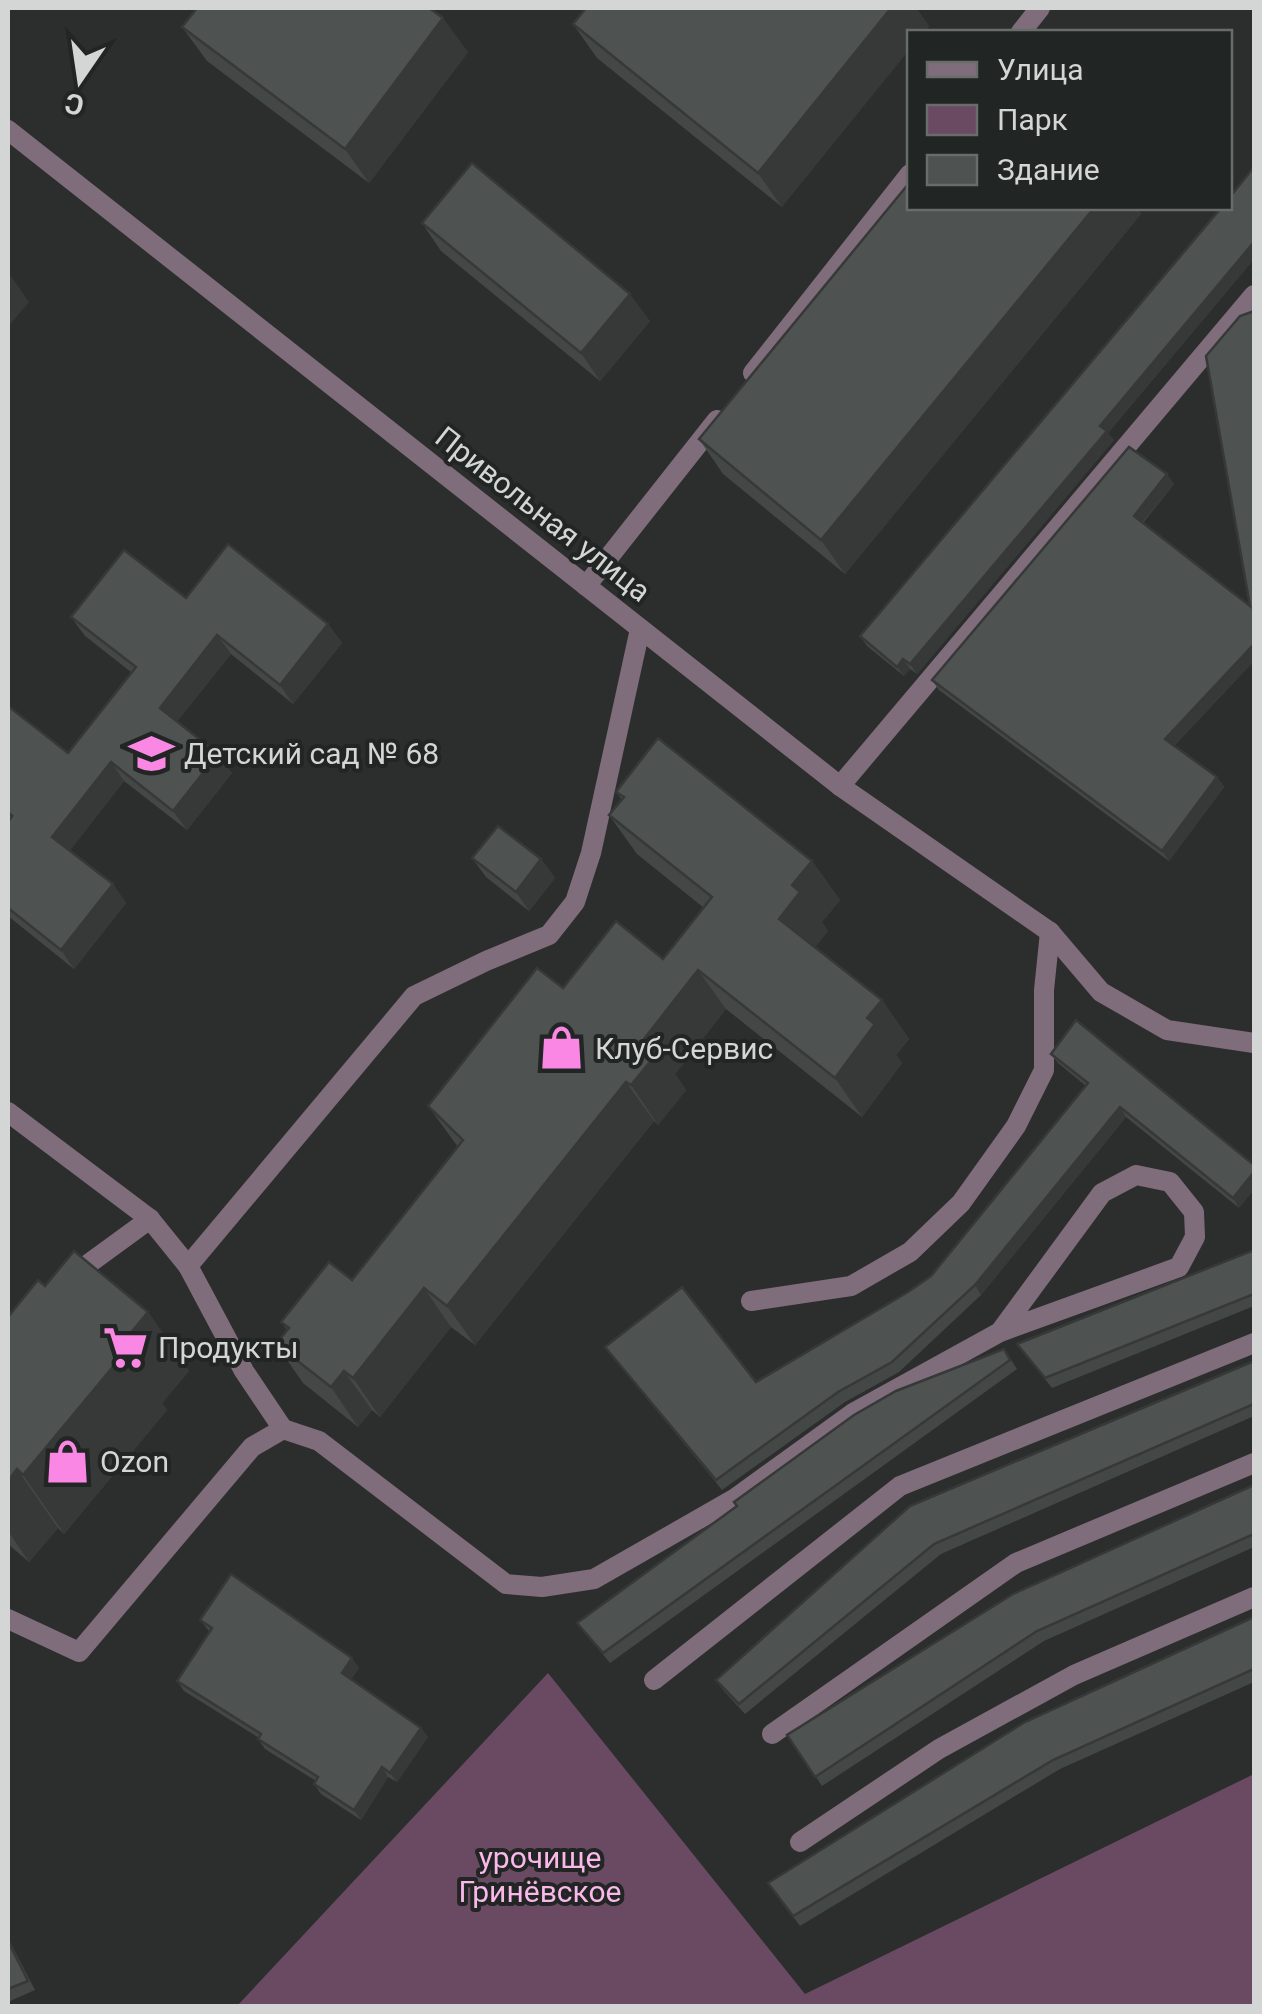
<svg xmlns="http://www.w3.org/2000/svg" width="1262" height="2014" viewBox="0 0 1262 2014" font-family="Roboto,sans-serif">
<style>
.green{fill:#694a62}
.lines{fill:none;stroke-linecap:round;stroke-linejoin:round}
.lane{stroke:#806d7b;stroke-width:20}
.street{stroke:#806d7b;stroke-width:20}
.wall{fill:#434746}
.shaded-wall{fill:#373939}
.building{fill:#4e5251;stroke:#373939;stroke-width:2.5}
.labels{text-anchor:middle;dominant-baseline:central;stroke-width:8;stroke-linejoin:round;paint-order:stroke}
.street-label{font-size:30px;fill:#d3d6d5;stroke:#212523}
.poi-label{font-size:30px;fill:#d3d6d5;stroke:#212523;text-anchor:start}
.park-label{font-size:30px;fill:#f9b7ea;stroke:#212523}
</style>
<rect width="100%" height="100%" fill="#2b2e2d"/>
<!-- green -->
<path class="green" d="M548,1673L805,1994L1254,1774V2006H237Z"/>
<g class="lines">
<!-- lane -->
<g class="lane">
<path d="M1021,32L1040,8"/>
<path d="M753,373L910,174"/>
<path d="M586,586L717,420"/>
<path d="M840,786L1254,295"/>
<path d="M1050,932L1101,992L1167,1030L1254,1043"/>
<path d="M188,1266L414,996L486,961L549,935L575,902L591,853L640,629"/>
<path d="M69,1278L150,1219"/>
<path d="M751,1301L851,1286L910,1252L961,1203L1016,1126L1044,1070V990L1050,932"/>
<path d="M8,1619L79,1652L252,1447L283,1429L319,1441L506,1584L542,1587L594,1579L734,1499L853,1413L1000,1332L1179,1267L1195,1237L1194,1212L1170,1182L1136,1175L1102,1193L1000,1332"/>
<path d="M654,1680L900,1486L1254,1343"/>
<path d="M772,1734L1016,1563L1254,1463"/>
<path d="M800,1842L939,1749L1074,1675L1254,1597"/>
</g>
<!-- street -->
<g class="street">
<path d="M8,130L840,786L1050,932"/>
<path d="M8,1112L150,1219L188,1266L244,1371L283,1429"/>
</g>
</g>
<!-- wall -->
<g class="wall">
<path d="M586,8H916L929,26L923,32H910L782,207L597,58L573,24Z"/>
<path d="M182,27L468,52L369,183L207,61Z"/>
<path d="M1254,167V259L1108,433L1114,440L917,674L910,669L904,676L867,646L860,636Z"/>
<path d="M910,208H1136L1141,214L845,574L723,474L699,439Z"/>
<path d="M422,223L650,321L600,381L441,251Z"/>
<path d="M1254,311V661L1174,746L1217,777L1224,787L1169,861L939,690L932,680L1167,474L1174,484L1143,523L1250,606Z"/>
<path d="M186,598L328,624L342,643L293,704L231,654L177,721L232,773L187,830L124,781L70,850L113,884L126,903L74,969L8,916V706L68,753L131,672L85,636L71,617Z"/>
<path d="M616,792L812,861L840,900L822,922L828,931L815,947L882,1000L909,1039L896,1055L902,1063L862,1117L726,1009L675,1074L686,1090L658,1125L654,1121L475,1345L451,1327L380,1417L372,1410L358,1427L303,1383L276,1344L287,1330L281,1322L352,1280L458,1147L428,1106L563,988L663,959L704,908L637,854L609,815L622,800Z"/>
<path d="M472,858L541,859L555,878L529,911L486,877Z"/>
<path d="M1051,1054L1254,1165L1239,1208L1126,1117L981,1295L899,1372L845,1402L722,1490L605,1347L756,1382L908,1292L931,1276L1086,1086L1058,1063Z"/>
<path d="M1254,1250V1306L1052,1388L1017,1344Z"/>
<path d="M45,1286L148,1312L189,1371L162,1403L167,1410L64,1534L58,1528L29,1562L8,1544V1317Z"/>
<path d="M1004,1349L1017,1369L610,1663L577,1623Z"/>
<path d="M1254,1361V1416L941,1554L745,1714L723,1690L716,1680L910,1506Z"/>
<path d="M1254,1485V1547L1044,1641L822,1786L787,1735Z"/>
<path d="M1254,1617V1682L1060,1769L800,1926L768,1883Z"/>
<path d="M200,1620L359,1668L351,1679L421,1728L428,1737L397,1782L388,1777L361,1820L321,1794L314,1784L316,1781L265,1749L258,1739L259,1738L184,1691L177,1681L209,1631Z"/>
<path d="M8,1938L35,1990L8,2002Z"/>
</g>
<!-- shaded-wall -->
<g class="shaded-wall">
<path d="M891,8H916L929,26L923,32H910V49L782,207L758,173Z"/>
<path d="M443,18L468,52L369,183L345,149Z"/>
<path d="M1094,208H1136L1141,214L845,574L821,540Z"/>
<path d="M1254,242V259L1108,433L1114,440L917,674L910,664L1100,426Z"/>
<path d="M8,272L29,302L8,327Z"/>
<path d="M630,294L650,321L600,381L581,353Z"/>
<path d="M1167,474L1174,484L1140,525L1134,516Z"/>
<path d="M328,624L342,643L293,704L280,685Z"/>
<path d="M217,635L231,654L173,727L160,708Z"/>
<path d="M1254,644V661L1172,748L1165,739Z"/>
<path d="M903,659L910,669L904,676L897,667Z"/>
<path d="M218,754L232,773L187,830L173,811Z"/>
<path d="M111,762L124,781L66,856L52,837Z"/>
<path d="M1217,777L1224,787L1169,861L1162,851Z"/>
<path d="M541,859L555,878L529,911L516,892Z"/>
<path d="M812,861L840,900L822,922L828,931L806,958L779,919L792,885Z"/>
<path d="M113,884L126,903L74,969L61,950Z"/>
<path d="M698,970L726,1009L675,1074L686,1090L658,1125L631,1085L644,1039Z"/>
<path d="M882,1000L909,1039L896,1055L902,1063L862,1117L835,1078L867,1018Z"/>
<path d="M626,1082L654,1121L475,1345L447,1306Z"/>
<path d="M1120,1107L1126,1117L981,1295L975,1285Z"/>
<path d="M1254,1172V1190L1239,1208L1233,1198Z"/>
<path d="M424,1288L451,1327L380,1417L353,1378Z"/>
<path d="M148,1312L189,1371L162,1403L167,1410L64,1534L23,1475L120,1346Z"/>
<path d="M344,1371L372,1410L358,1427L331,1387Z"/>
<path d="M17,1469L58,1528L29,1562L8,1531V1481Z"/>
<path d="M352,1658L359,1668L349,1683L342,1673Z"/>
<path d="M421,1728L428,1737L397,1782L390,1773Z"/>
<path d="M382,1767L388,1777L361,1820L354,1810Z"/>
</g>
<!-- building -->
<g class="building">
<path d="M197,8H429L443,18L345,149L182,27Z"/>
<path d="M586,8H891L758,173L573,24Z"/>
<path d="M472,163L630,294L581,353L422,223Z"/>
<path d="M1254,167V242L1100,426L1107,431L910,664L903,659L897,667L860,636L1221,208H1230V197Z"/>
<path d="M910,182V208H1094L821,540L699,439Z"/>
<path d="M1254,311V644L1165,739L1217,777L1162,851L932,680L1129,447L1167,474L1134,516L1250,606L1206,356L1240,316Z"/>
<path d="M228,544L328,624L280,685L217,635L160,708L218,754L173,811L111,762L52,837L113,884L61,950L8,908V822L12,816L8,812V706L68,753L136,667L71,617L124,550L186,598Z"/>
<path d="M658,738L812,861L792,885L800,892L779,919L882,1000L867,1018L875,1024L835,1078L698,970L644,1039L659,1051L631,1085L626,1082L447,1306L424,1288L353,1378L344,1371L331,1387L276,1344L289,1328L281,1322L329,1262L352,1280L463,1140L428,1106L537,968L563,988L616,921L663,959L712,897L609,815L624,797L616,792Z"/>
<path d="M498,826L541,859L516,892L472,858Z"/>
<path d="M1076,1020L1254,1165V1172L1233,1198L1120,1107L975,1285L892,1362L838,1392L716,1480L605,1347L682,1287L756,1382L908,1292L931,1276L1088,1083L1051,1054Z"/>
<path d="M1254,1250V1294L1045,1378L1017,1344Z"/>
<path d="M74,1251L148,1312L120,1346L126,1351L23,1475L17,1469L8,1481V1317L38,1280L45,1286Z"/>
<path d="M1004,1349L1010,1360L603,1653L577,1623L737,1506L734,1502L854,1415L896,1391Z"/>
<path d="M1254,1361V1404L934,1544L739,1704L716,1680L910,1506Z"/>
<path d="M1254,1485V1534L1037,1631L815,1777L787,1735L1013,1594Z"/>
<path d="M231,1574L352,1658L342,1673L421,1728L390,1773L382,1767L354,1810L314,1784L318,1777L258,1739L261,1734L177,1681L212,1628L200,1620Z"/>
<path d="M1254,1617V1669L1053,1760L793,1916L768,1883L1025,1722Z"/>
<path d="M8,1941L28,1981L8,1989Z"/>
</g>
<!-- icons -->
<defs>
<symbol id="school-bare" viewBox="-9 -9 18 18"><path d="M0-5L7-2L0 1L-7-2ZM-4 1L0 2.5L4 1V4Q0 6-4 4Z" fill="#fb87e5" stroke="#212523" stroke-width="2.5" paint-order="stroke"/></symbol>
<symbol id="shop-bare" viewBox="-9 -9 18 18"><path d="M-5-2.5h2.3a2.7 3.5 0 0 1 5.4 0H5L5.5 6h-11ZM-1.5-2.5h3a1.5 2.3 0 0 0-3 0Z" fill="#fb87e5" stroke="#212523" stroke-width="2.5" paint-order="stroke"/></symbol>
<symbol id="supermarket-bare" viewBox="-9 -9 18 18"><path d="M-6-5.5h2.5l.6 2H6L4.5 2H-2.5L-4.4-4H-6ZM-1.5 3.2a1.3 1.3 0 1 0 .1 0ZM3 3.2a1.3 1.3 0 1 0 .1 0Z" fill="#fb87e5" stroke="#212523" stroke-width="2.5" paint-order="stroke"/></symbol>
</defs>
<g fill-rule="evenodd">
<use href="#school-bare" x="120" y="722" width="63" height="63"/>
<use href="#shop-bare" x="530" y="1016" width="63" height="63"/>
<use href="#supermarket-bare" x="94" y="1316" width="63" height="63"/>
<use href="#shop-bare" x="36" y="1430" width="63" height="63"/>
</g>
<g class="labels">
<!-- street labels -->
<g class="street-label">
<text transform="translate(543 514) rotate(38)">Привольная улица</text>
</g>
<!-- poi labels -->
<g class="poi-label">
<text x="184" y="753">Детский сад № 68</text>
<text x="595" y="1048">Клуб-Сервис</text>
<text x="158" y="1347">Продукты</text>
<text x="100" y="1461">Ozon</text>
</g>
<!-- park labels -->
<g class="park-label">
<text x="540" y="1857">урочище<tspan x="540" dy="34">Гринёвское</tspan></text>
</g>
</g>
<!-- border -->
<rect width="1262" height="2014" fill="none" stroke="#d3d6d5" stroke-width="20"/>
<!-- legend -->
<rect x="907" y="30" width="325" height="180" fill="#212523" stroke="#686c6a" stroke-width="2.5"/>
<rect x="927" y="62" width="50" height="15" fill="#806d7b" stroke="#686c6a" stroke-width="2.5"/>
<text x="997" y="80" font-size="30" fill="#d3d6d5">Улица</text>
<rect x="927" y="105" width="50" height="30" fill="#694a62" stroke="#686c6a" stroke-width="2.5"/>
<text x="997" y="130" font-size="30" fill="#d3d6d5">Парк</text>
<rect x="927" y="155" width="50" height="30" fill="#4e5251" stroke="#686c6a" stroke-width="2.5"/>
<text x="997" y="180" font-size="30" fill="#d3d6d5">Здание</text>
<!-- north arrow -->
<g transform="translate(80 80) rotate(193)" stroke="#212523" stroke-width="8" paint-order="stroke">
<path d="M0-8L18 38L0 25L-18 38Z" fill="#d3d6d5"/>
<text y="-15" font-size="28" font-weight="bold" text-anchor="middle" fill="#d3d6d5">С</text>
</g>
</svg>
